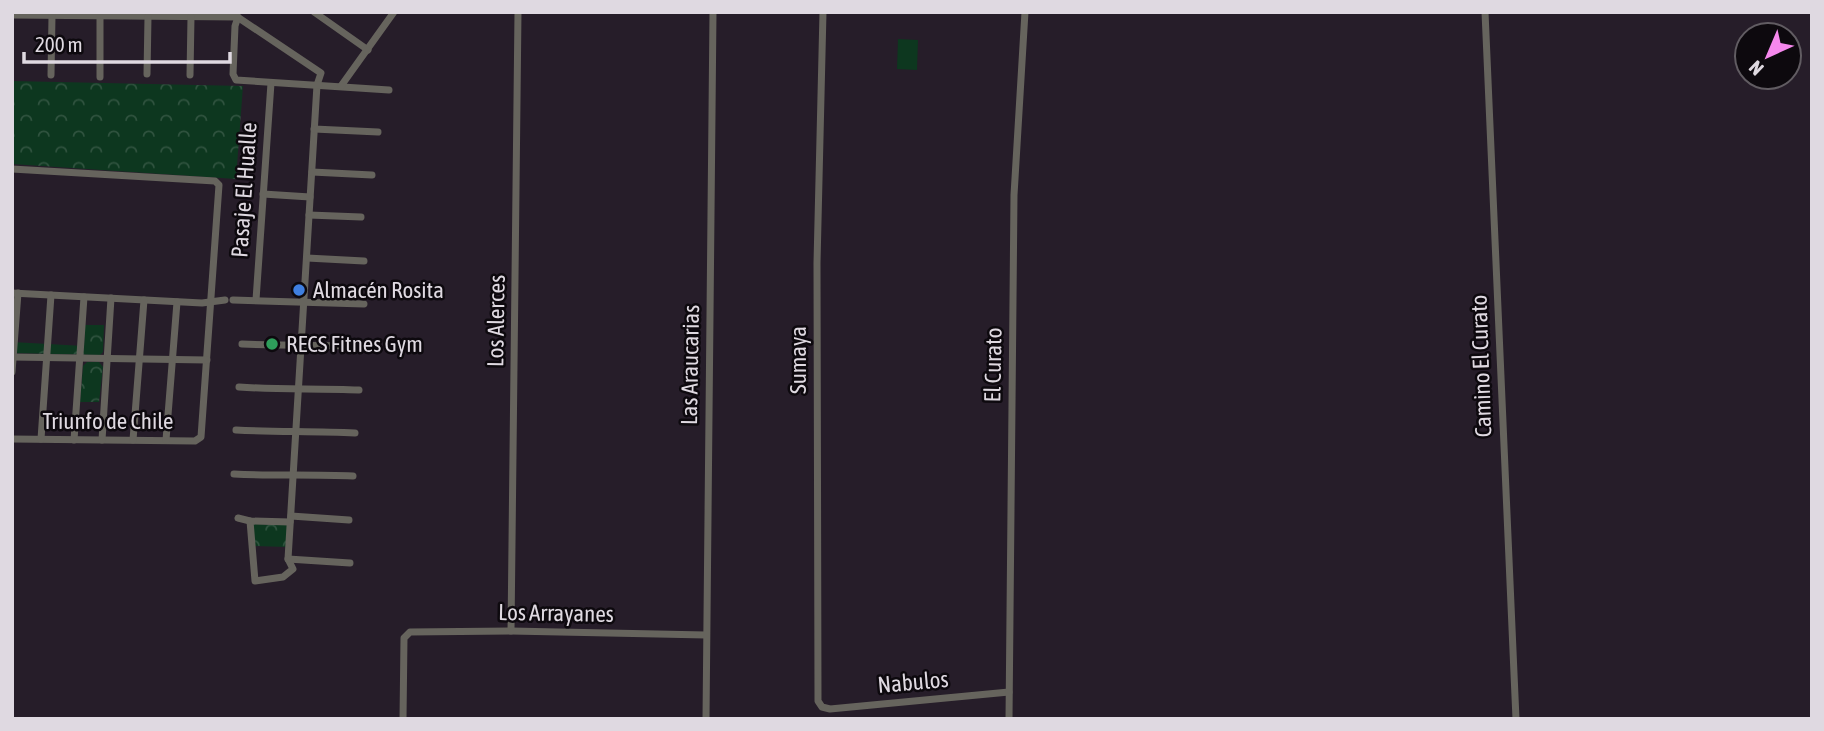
<svg xmlns="http://www.w3.org/2000/svg" width="1824" height="731" viewBox="0 0 1824 731" font-family="'Asap Condensed',sans-serif">
<style>
.park{fill:url(#park-crowns)}
.pitch{fill:#0d371f}
.lines{fill:none;stroke-linecap:round;stroke-linejoin:round}
.minor{stroke:#66645d;stroke-width:7}
.shop-dot{fill:#3f7fe0;stroke:#0d090e;stroke-width:2.5}
.leisure-dot{fill:#2e9e5b;stroke:#0d090e;stroke-width:2.5}
.labels{text-anchor:middle;dominant-baseline:central;stroke-width:5;stroke-linejoin:round;paint-order:stroke}
.street-label{font-size:23px;fill:#dfd9e1;stroke:#0d090e}
.poi-label{font-size:23px;fill:#dfd9e1;stroke:#0d090e;text-anchor:start}
</style>
<defs>
<pattern id="park-crowns" width="20" height="18" patternUnits="userSpaceOnUse" patternTransform="scale(1.75)"><rect width="20" height="18" fill="#0d371f"/><path d="M2 6a3 3 0 1 1 6 0M12 15a3 3 0 1 1 6 0" fill="none" stroke="#30533f"/></pattern>
</defs>
<rect width="100%" height="100%" fill="#261d29"/>
<!-- park -->
<g class="park">
<path d="M12,81L243,86L236,179L12,164Z"/>
<path d="M85,325H104L103,352L100,355L12,353V342L84,346Z"/>
<path d="M87,362H99L103,367L99,402H80L83,366Z"/>
<path d="M253,524L287,525V547L253,546Z"/>
</g>
<!-- pitch -->
<path class="pitch" d="M898,39L918,40L917,70L897,69Z"/>
<g class="lines">
<!-- minor -->
<g class="minor">
<path d="M230,12L321,73L317,85L288,559L293,569L283,577L255,581L250,521"/>
<path d="M314,12L368,50"/>
<path d="M823,12L817,263L818,701L822,707L830,709L1009,692"/>
<path d="M1485,12L1516,719"/>
<path d="M100,13V77"/>
<path d="M12,15L238,17L235,26L233,74L236,80L389,90"/>
<path d="M147,74L148,17"/>
<path d="M51,75L52,16"/>
<path d="M190,75L191,17"/>
<path d="M341,86L394,12"/>
<path d="M314,129L378,132"/>
<path d="M12,169L215,181L219,185L201,437L195,441L12,439"/>
<path d="M312,172L372,175"/>
<path d="M263,194L310,197"/>
<path d="M309,215L361,217"/>
<path d="M307,258L364,261"/>
<path d="M12,293L202,303L225,300"/>
<path d="M233,300L364,304"/>
<path d="M256,300L271,83"/>
<path d="M242,344C283,346 322,345 362,346"/>
<path d="M12,357L207,360"/>
<path d="M12,372L18,293"/>
<path d="M239,387C279,390 318,388 359,390"/>
<path d="M236,430C276,432 315,431 355,433"/>
<path d="M41,439L51,295"/>
<path d="M74,440L84,297"/>
<path d="M102,440L111,298"/>
<path d="M133,440L144,300"/>
<path d="M166,440L177,302"/>
<path d="M234,474C274,476 313,474 353,476"/>
<path d="M291,516L349,520"/>
<path d="M238,518L250,521L290,522"/>
<path d="M288,559L350,563"/>
<path d="M511,631L518,12"/>
<path d="M403,719L404,638L410,632L511,631L706,635"/>
<path d="M706,719L713,12"/>
<path d="M1009,719L1014,195L1025,12"/>
</g>
</g>
<!-- markers -->
<circle class="shop-dot" cx="299" cy="290" r="7"/>
<circle class="leisure-dot" cx="272" cy="344" r="7"/>
<g class="labels">
<!-- street labels -->
<g class="street-label">
<text transform="translate(244 190) rotate(-86)">Pasaje El Hualle</text>
<text transform="translate(496 321) rotate(-89)">Los Alerces</text>
<text transform="translate(798 360) rotate(-90)">Sumaya</text>
<text transform="translate(690 365) rotate(-89)">Las Araucarias</text>
<text transform="translate(993 365) rotate(-89)">El Curato</text>
<text transform="translate(1481 366) rotate(-92)">Camino El Curato</text>
<text x="108" y="421">Triunfo de Chile</text>
<text transform="translate(556 613) rotate(1)">Los Arrayanes</text>
<text transform="translate(913 682) rotate(-5)">Nabulos</text>
</g>
<!-- poi labels -->
<g class="poi-label">
<text x="313" y="290">Almacén Rosita</text>
<text x="286" y="344">RECS Fitnes Gym</text>
</g>
</g>
<!-- border -->
<rect width="1824" height="731" fill="none" stroke="#dfd9e1" stroke-width="28"/>
<!-- north arrow -->
<g transform="translate(1768 56) rotate(224)"><circle r="33" fill="#0d090e" stroke="#615c62" stroke-width="2"/>
<path d="M0-5L12 26L0 18L-12 26Z" fill="#f688ed"/>
<text y="-10" font-size="19" font-weight="bold" text-anchor="middle" fill="#dfd9e1">N</text>
</g>
<!-- scale -->
<path d="M24 52v10h206v-10" fill="none" stroke="#dfd9e1" stroke-width="3.5"/>
<text x="35" y="52" font-size="21" fill="#dfd9e1" stroke="#0d090e" stroke-width="5" paint-order="stroke">200 m</text>
</svg>
